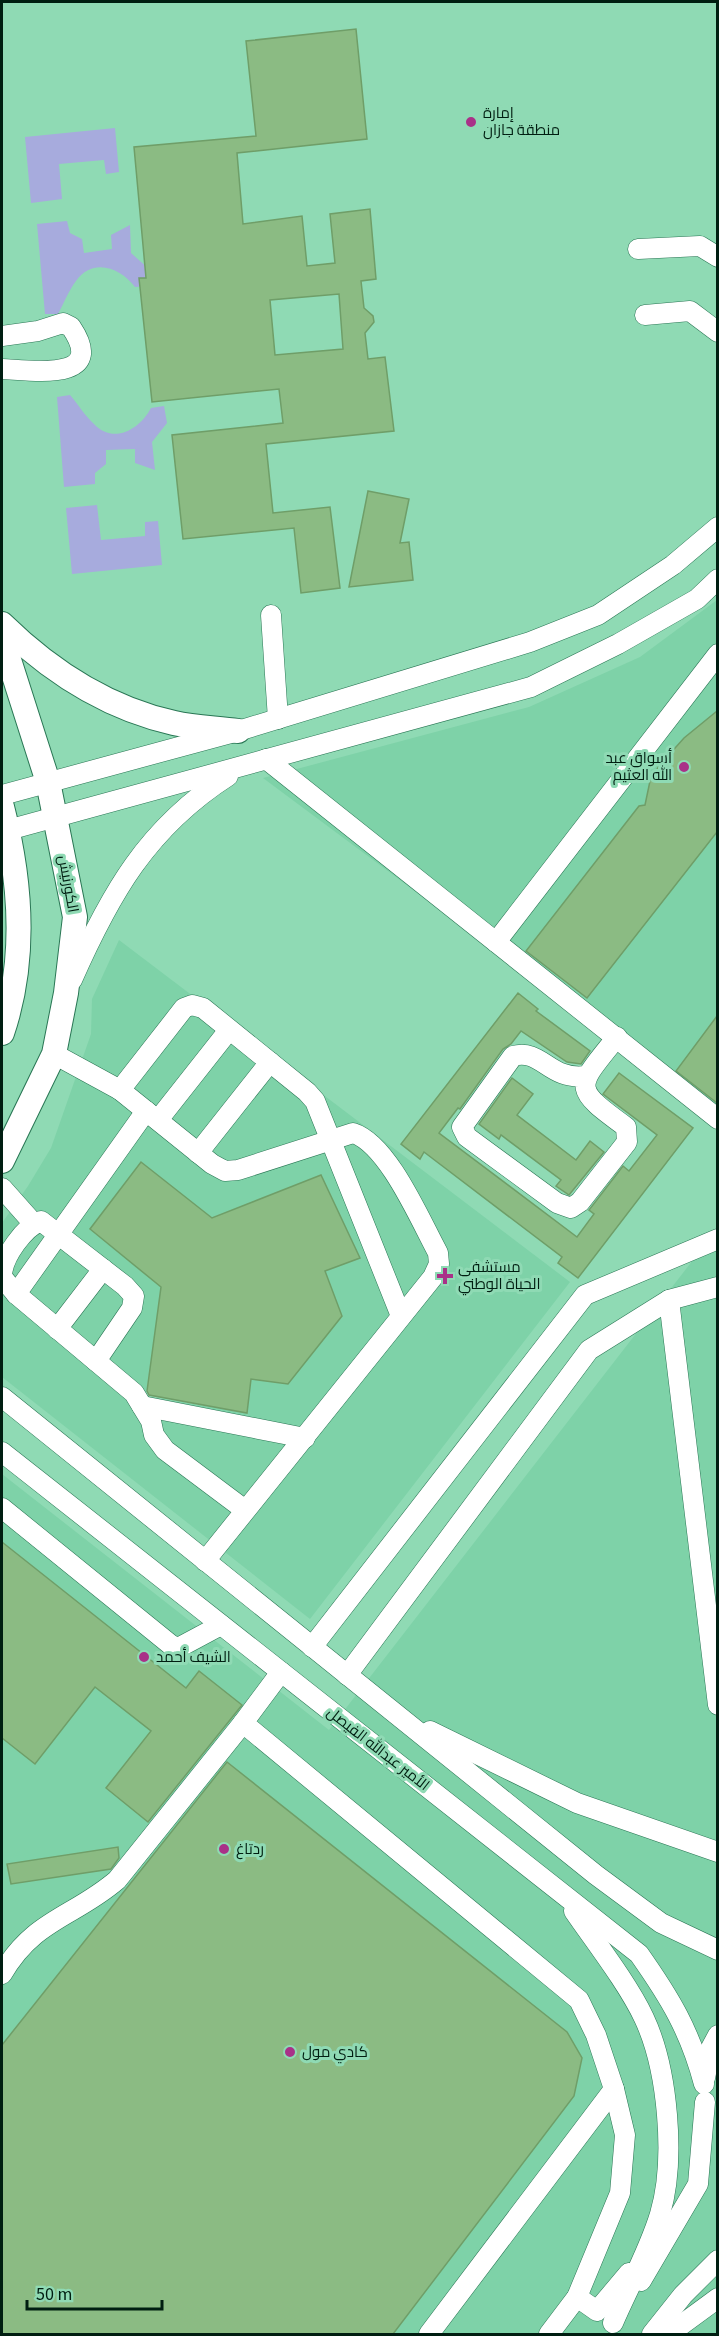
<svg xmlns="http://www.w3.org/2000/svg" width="719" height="2336" viewBox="0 0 719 2336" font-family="'Source Sans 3',Cairo,sans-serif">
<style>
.built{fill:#7ed2a8;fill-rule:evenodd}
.green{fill:#a7abdd}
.building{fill:#8bbb83;stroke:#6f9e68;stroke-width:1.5;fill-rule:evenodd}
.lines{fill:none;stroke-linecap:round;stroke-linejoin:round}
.minor-casing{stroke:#297654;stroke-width:21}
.major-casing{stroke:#297654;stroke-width:26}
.minor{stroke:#fff;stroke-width:20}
.major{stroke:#fff;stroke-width:24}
.poi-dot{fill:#a93188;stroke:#8fdab4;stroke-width:2}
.labels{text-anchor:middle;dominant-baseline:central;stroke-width:6;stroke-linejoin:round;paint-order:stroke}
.poi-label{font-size:15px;fill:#001e11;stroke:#8fdab4;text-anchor:start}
.street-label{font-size:15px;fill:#001e11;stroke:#8fdab4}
</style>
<rect width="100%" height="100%" fill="#8fdab4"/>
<!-- built -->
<g class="built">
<path d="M717,600V1116L263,778L529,707L640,657Z"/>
<path d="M119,940L570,1282L310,1619L2,1377V1223L28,1186L51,1148L91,1034L92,999ZM141,1162L212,1218L321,1175L359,1258L325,1271L342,1316L288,1384L251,1379L247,1413L146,1396L161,1287L91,1229Z"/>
<path d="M717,1229V2334H2V1474L329,1730Z"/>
</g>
<!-- green -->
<g class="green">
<path d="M115,128L119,172L106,174L104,160L59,164L62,199L31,203L25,137Z"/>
<path d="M67,221L70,233L82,239L84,253L112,249L111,235L130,225L131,253L149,269V286L135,287C121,268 93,257 76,281C69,290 64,303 58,314H45L37,224Z"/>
<path d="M70,395C78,404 85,416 94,424C114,445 140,429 151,408L164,406L167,423L152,442L155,470L135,463V449L106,450V464L95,473V484L64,487L57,397Z"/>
<path d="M97,505L101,540L145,536V522L158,521L162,565L72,574L66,508Z"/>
</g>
<!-- building -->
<g class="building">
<path d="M356,29L367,139L237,153L243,224L302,216L307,266L335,263L330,214L370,209L376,279L361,281L364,308L373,316L374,322L365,333L368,359L385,357L394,431L266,444L273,513L330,507L340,588L301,593L294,528L183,539L172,435L283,423L279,389L152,402L139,278H146L134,147L256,136L246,41ZM339,294L343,349L275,355L270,300Z"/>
<path d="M368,491L409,499L400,543L409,542L413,580L349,587Z"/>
<path d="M717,711V832L587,998L526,951L639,806L645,805L650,781L659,766L684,738Z"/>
<path d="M518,993L538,1009L536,1011L590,1051L581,1064L567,1062L521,1031L511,1044L503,1049L460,1109L458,1108L439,1133L577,1237L594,1214L589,1210L623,1166L629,1171L657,1135L603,1094L619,1073L693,1128L578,1278L558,1263L562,1257L424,1152L420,1159L401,1144Z"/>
<path d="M717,1016V1103L676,1071Z"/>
<path d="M512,1078L533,1094L517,1115L576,1160L590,1141L604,1152L569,1195L556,1186L561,1180L501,1135L499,1139L479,1124Z"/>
<path d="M141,1162L212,1218L321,1175L360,1258L325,1271L342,1316L288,1384L251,1379L247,1413L149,1395L147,1391L161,1287L90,1229Z"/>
<path d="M2,1542L186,1688L199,1671L242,1705L148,1822L106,1788L151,1731L95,1687L35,1764L2,1738Z"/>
<path d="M227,1762L567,2032L582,2058L574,2096L393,2334H2V2045Z"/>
<path d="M118,1847L119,1858L111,1869L11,1884L7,1864Z"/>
</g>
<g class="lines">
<defs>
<g id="minor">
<path d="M638,249L700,246L718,257"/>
<path d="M645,315L690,311L718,332"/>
<path d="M2,336L38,331L63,323L71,327C109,383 30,370 2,369"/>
<path d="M271,615L278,719"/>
<path d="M266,759L718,1119"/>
<path d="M2,795L238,731L530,642L598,615L673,565L718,527"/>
<path d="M8,830L531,687L618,644L697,599L718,579"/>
<path d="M496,942L718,654"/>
<path d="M72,980C110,894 147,828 228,776"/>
<path d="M54,1054L120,1090L212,1164L225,1171L238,1170L353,1133C388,1144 420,1220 438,1253L439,1264L433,1277L205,1561"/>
<path d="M586,1076C549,1081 542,1048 513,1056L462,1127L467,1137L557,1203L571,1208L580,1202L627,1142L626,1127C571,1087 576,1088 617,1037"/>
<path d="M120,1090L184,1008L192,1005L203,1008L307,1092L315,1101L401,1316"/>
<path d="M158,1120L229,1030"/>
<path d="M198,1153L270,1062"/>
<path d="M2,1188L34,1224"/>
<path d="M2,1275C3,1257 24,1227 41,1221L125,1286L134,1296L132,1308L96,1361"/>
<path d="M2,1277L16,1294L134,1393L151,1421L154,1435L165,1450L245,1510"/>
<path d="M16,1294L146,1111"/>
<path d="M669,1300L718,1705"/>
<path d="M57,1329L103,1269"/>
<path d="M2,1397L596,1875L661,1923L718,1950"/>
<path d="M142,1406L305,1438"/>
<path d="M2,1452L639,1954C670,1998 690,2031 704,2084"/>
<path d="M2,1508L171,1645L178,1648L221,1625"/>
<path d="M312,1647L585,1295L718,1239"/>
<path d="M281,1672L243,1723L579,2000L596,2035L614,2089L625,2135L620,2193L577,2297L549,2334"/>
<path d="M347,1675L589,1350L669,1300L718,1287"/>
<path d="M430,1731L577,1803L718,1852"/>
<path d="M574,1911C596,1943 628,1984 644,2018C668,2069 676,2160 660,2214C649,2251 628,2288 613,2323"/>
<path d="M2,1974C34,1919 74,1917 117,1880L243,1723"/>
<path d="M705,2078L711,2048L718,2035"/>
<path d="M641,2281L698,2184L705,2102"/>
<path d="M577,2297L597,2311L629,2273"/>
<path d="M429,2334L614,2089"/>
<path d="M652,2334L683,2295L718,2260"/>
<path d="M669,2334L718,2298"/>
</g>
<g id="major">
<path d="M2,624C51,672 107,708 174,723C195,728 217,728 238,731"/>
<path d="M2,638L48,782L75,917L66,993L54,1054L2,1161"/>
<path d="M2,807C21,881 27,960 2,1033"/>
</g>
</defs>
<!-- minor casing -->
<use href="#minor" class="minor-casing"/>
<!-- major casing -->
<use href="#major" class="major-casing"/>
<!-- minor -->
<use href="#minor" class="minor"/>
<!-- major -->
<use href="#major" class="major"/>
</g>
<!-- markers -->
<g class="poi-dot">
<circle cx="471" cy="122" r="6"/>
<circle cx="684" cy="767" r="6"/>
<path d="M442 1267h6v6h6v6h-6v6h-6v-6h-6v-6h6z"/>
<circle cx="144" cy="1657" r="6"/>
<circle cx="224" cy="1849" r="6"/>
<circle cx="290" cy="2052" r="6"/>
</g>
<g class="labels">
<!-- poi labels -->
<g class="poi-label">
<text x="483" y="113">إمارة<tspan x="483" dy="17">منطقة جازان</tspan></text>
<text x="672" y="758" text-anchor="end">أسواق عبد<tspan x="672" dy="17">الله العثيم</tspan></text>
<text x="458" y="1267">مستشفى<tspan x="458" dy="17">الحياة الوطني</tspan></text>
<text x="156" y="1657">الشيف أحمد</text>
<text x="236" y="1849">ردتاغ</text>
<text x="302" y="2052">كادي مول</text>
</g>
<!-- street labels -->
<g class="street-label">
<text transform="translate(68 884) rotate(80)">الكورنيش</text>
<text transform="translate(378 1749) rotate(38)">الأمير عبدالله الفيصل</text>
</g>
</g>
<!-- border -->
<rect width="719" height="2336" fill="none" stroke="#001e11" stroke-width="6"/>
<!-- scale -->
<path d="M27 2300v9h135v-9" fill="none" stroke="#001e11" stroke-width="3"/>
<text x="36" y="2300" font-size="18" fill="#001e11" stroke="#8fdab4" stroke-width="4.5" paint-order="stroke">50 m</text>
</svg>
